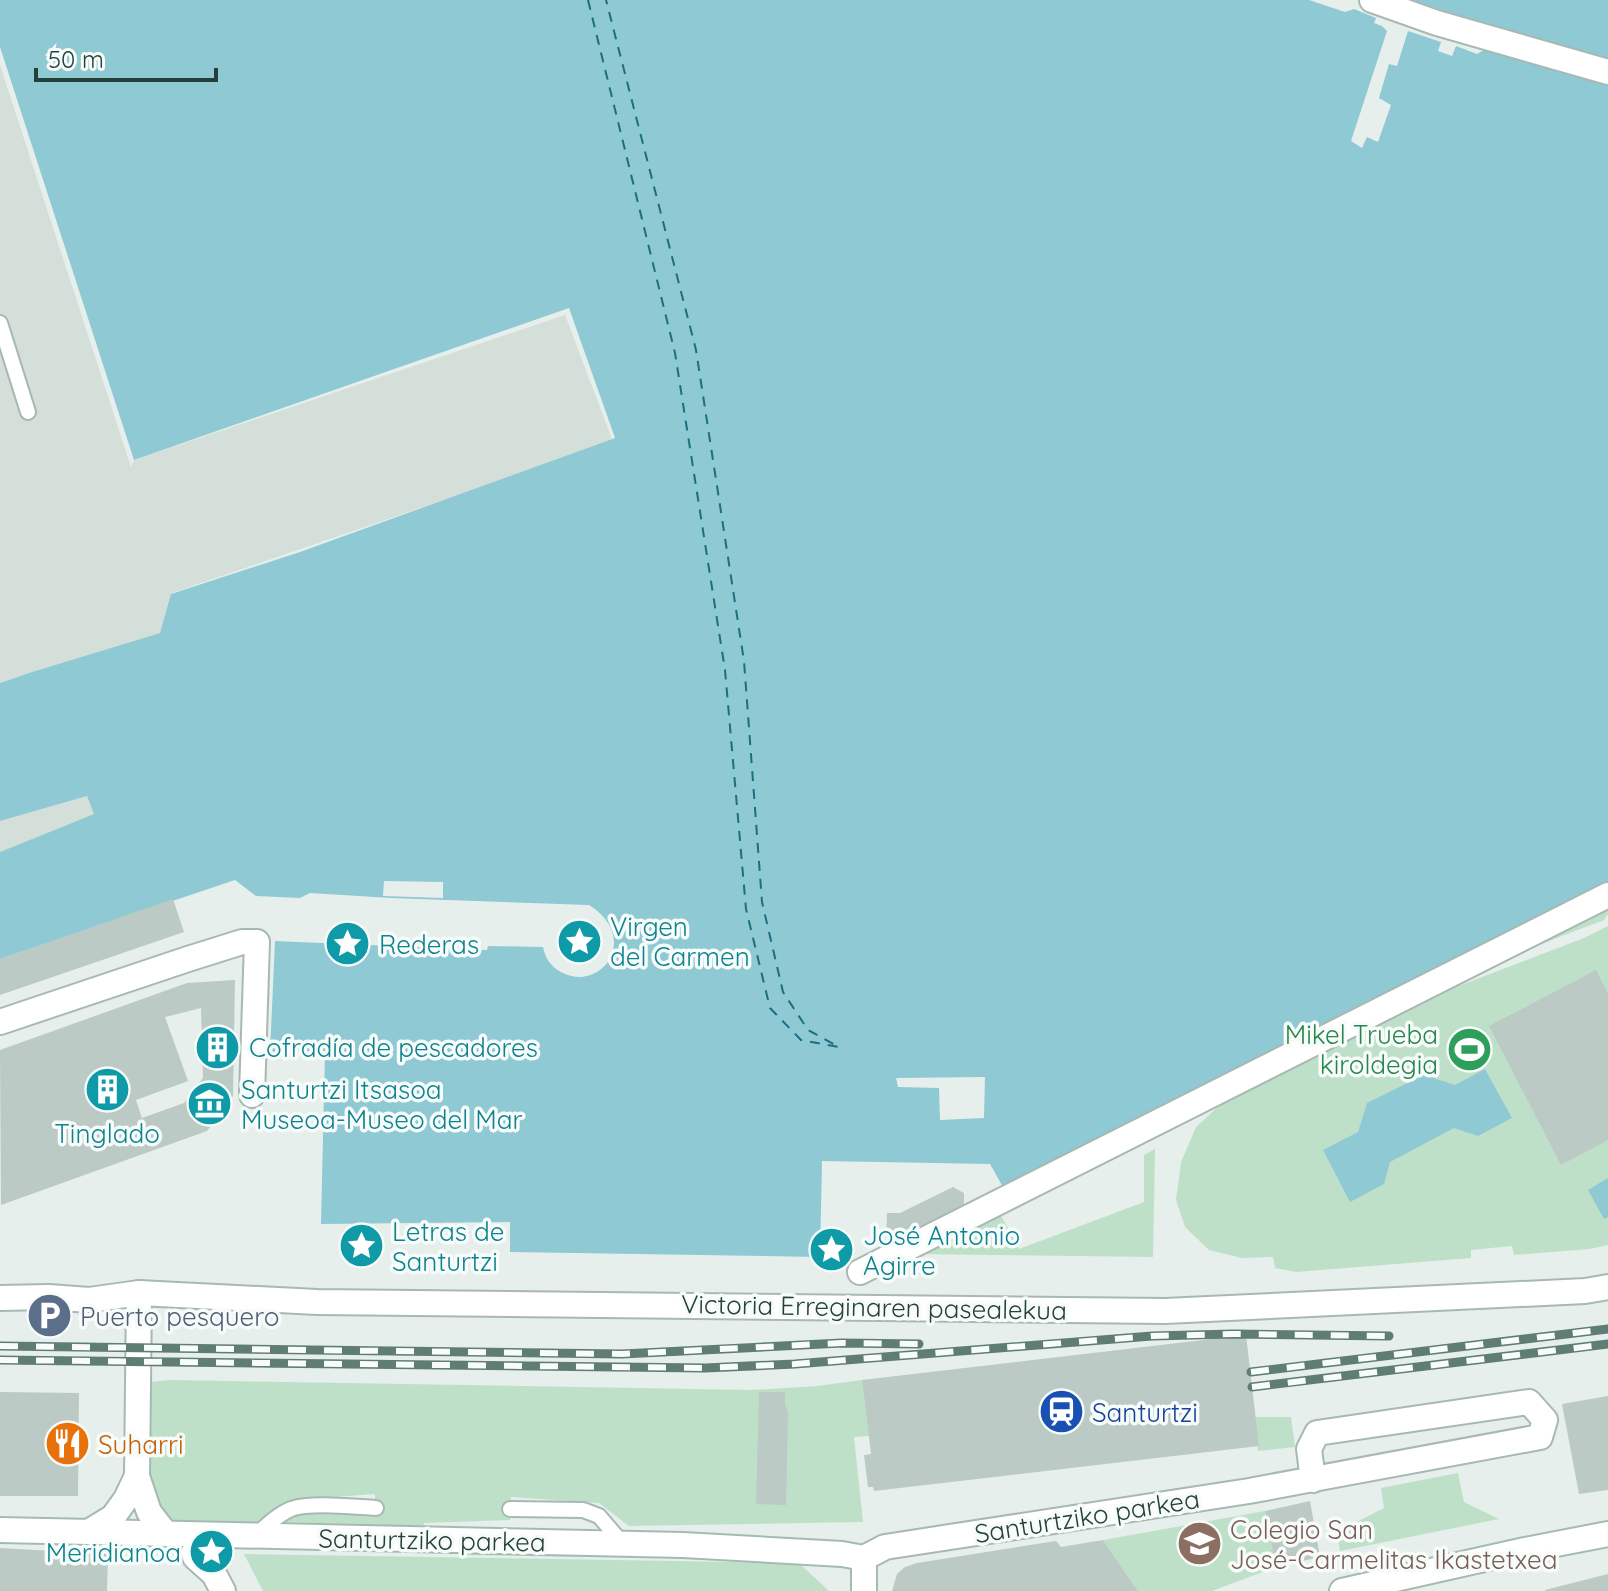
<svg xmlns="http://www.w3.org/2000/svg" width="1608" height="1591" viewBox="0 0 1608 1591" font-family="Quicksand,sans-serif">
<style>
.built{fill:#d4dfda}
.green{fill:#bfe0c8}
.water{fill:#8ec9d4}
.pier{fill:#e6efeb}
.lines{fill:none;stroke-linecap:round;stroke-linejoin:round}
.ferry{stroke:#1c6f80;stroke-width:2;stroke-dasharray:10 8;stroke-linecap:butt}
.building{fill:#bbcac4;fill-rule:evenodd}
.lane-casing{stroke:#a8b8b2;stroke-width:18}
.street-casing{stroke:#a8b8b2;stroke-width:28}
.secondary-casing{stroke:#a4bbb3;stroke-width:28}
.lane{stroke:#fff;stroke-width:14}
.street{stroke:#fff;stroke-width:24}
.secondary{stroke:#fff;stroke-width:24}
.rail-casing{stroke:#5f7d75;stroke-width:9}
.rail{stroke:#f7fbf9;stroke-width:6;stroke-dasharray:18;stroke-linecap:butt}
.labels{text-anchor:middle;dominant-baseline:central;stroke-width:7;stroke-linejoin:round;paint-order:stroke}
.culture-label{font-size:26px;fill:#0d838f;stroke:#f7fbf9;text-anchor:start}
.leisure-label{font-size:26px;fill:#27864d;stroke:#f7fbf9;text-anchor:end}
.street-label{font-size:26px;fill:#24423a;stroke:#f7fbf9}
.service-label{font-size:26px;fill:#4e5e75;stroke:#f7fbf9;text-anchor:start}
.transit-label{font-size:26px;fill:#164399;stroke:#f7fbf9;text-anchor:start}
.food-label{font-size:26px;fill:#c56008;stroke:#f7fbf9;text-anchor:start}
.education-label{font-size:26px;fill:#785e54;stroke:#f7fbf9;text-anchor:start}
</style>
<rect width="100%" height="100%" fill="#e6efeb"/>
<!-- built -->
<g class="built">
<path d="M0,65L131,467L134,460L565,315L612,439L464,493L172,593L160,633L32,672L0,683Z"/>
<path d="M87,796L94,814L0,852V821Z"/>
</g>
<!-- green -->
<g class="green">
<path d="M1608,907V914L1604,920L1523,951Z"/>
<circle cx="577" cy="939" r="17"/>
<path d="M1608,926V1245L1590,1249L1514,1255L1512,1246L1471,1250V1258L1296,1272L1275,1268L1273,1257L1242,1258L1209,1250L1185,1227L1176,1200L1181,1162L1196,1127L1221,1104L1448,990L1584,938Z"/>
<path d="M1155,1149L1153,1257L918,1254L999,1212L1019,1249L1144,1202V1155Z"/>
<path d="M169,1380L752,1390L817,1386L862,1380L869,1436L854,1437L863,1522L629,1526L599,1503L511,1497L510,1520L424,1523V1526L284,1522L296,1514L304,1512L375,1514V1494L291,1500L282,1504L259,1523L172,1522L159,1510L150,1495V1382Z"/>
<path d="M1255,1417H1291L1295,1447L1258,1451Z"/>
<path d="M1458,1473L1464,1502L1499,1519L1340,1551L1337,1532L1384,1508L1381,1488Z"/>
<path d="M1265,1511L1276,1567L1212,1591H1138L1103,1540Z"/>
<path d="M464,1551L673,1554V1558L463,1555Z"/>
<path d="M244,1554L799,1563L829,1591H263Z"/>
</g>
<!-- water -->
<g class="water">
<path d="M0,0H1309L1345,12L1354,9L1376,18L1374,23L1382,26L1387,31L1351,141L1362,148L1367,137L1378,142L1391,105L1379,98L1389,64L1397,66L1408,31L1441,42L1438,51L1452,56L1456,46L1477,54L1484,50L1608,84V882L1003,1187L990,1164L822,1161L820,1257L510,1252V1222L321,1224L325,1051L270,1052L275,941L487,950L488,946L543,947C545,958 551,967 561,972C602,994 641,937 589,905L391,898L310,893L300,898L256,896L235,880L0,959V852L94,814L87,796L0,821V683L32,672L160,633L171,594L300,552L615,438L569,308L134,460L0,47Z"/>
<path d="M1410,0H1608V62Z"/>
<path d="M1485,1069L1512,1118L1478,1136L1454,1128L1390,1162L1384,1184L1350,1202L1323,1150L1358,1132L1367,1103L1424,1075L1455,1085Z"/>
<path d="M1608,1178V1217L1604,1219L1588,1190Z"/>
</g>
<!-- pier -->
<g class="pier">
<path d="M384,881L443,882V898L383,896Z"/>
<path d="M985,1077L984,1118L940,1120L939,1088L898,1087L896,1078Z"/>
</g>
<g class="lines">
<!-- ferry -->
<path class="ferry" d="M588,0L675,353L725,670L746,909L770,1008L801,1040L839,1047L808,1030L783,992L762,902L744,661L696,350L606,0"/>
</g>
<!-- building -->
<g class="building">
<path d="M173,899L184,932L0,995V959Z"/>
<path d="M1596,970L1608,994V1140L1561,1165L1489,1026Z"/>
<path d="M235,980L233,1096L207,1131L1,1205L0,1050L187,983ZM201,1008L203,1078L184,1103L142,1118L136,1100L188,1081L165,1017Z"/>
<path d="M953,1187L964,1193V1204L959,1209L900,1237H886L887,1213H900Z"/>
<path d="M1246,1335L1259,1446L874,1491L873,1487H868L864,1455L871,1454L862,1380Z"/>
<path d="M0,1392L79,1393L78,1496H0Z"/>
<path d="M759,1392H785V1404L788,1412L786,1505L756,1504Z"/>
<path d="M1608,1396V1490L1579,1494L1562,1404Z"/>
<path d="M1310,1501L1320,1557L1276,1567L1265,1511Z"/>
<path d="M1103,1540L1138,1591H892L897,1574L905,1567L917,1563L1056,1541L1061,1547Z"/>
<path d="M0,1548L108,1554L107,1591H0Z"/>
<path d="M1608,1574V1591H1545V1590Z"/>
</g>
<g class="lines">
<defs>
<g id="lane">
<path d="M0,323L28,412"/>
<path d="M510,1509L583,1510L599,1516L623,1544"/>
<path d="M255,1536C266,1526 277,1515 291,1509C311,1502 354,1507 376,1508"/>
</g>
<g id="street">
<path d="M1372,0L1437,23L1608,72"/>
<path d="M0,1022L188,959L242,942H257L252,1095"/>
<path d="M860,1272L1608,895"/>
<path d="M139,1293L137,1476L149,1512L166,1534"/>
<path d="M0,1298L49,1297L89,1300L139,1293L317,1302L1165,1311L1585,1291L1608,1287"/>
<path d="M90,1531L113,1517L126,1499L137,1476"/>
<path d="M194,1552L195,1557L214,1574L223,1591"/>
<path d="M864,1558L885,1547L1249,1491L1540,1437L1545,1420L1529,1402L1317,1433L1309,1449L1313,1480"/>
</g>
<g id="secondary">
<path d="M0,1530L683,1545L842,1554L864,1558V1591"/>
<path d="M1342,1591L1525,1550L1608,1534"/>
</g>
</defs>
<!-- lane casing -->
<use href="#lane" class="lane-casing"/>
<!-- street casing -->
<use href="#street" class="street-casing"/>
<!-- secondary casing -->
<use href="#secondary" class="secondary-casing"/>
<!-- lane -->
<use href="#lane" class="lane"/>
<!-- street -->
<use href="#street" class="street"/>
<!-- secondary -->
<use href="#secondary" class="secondary"/>
<defs>
<g id="rail">
<path d="M0,1346L622,1354L842,1343L919,1344"/>
<path d="M0,1360L705,1368L795,1364L1152,1336L1233,1334L1389,1336"/>
<path d="M1251,1372L1608,1329"/>
<path d="M1252,1387L1608,1344"/>
</g>
</defs>
<!-- rail casing -->
<use href="#rail" class="rail-casing"/>
<!-- rail -->
<use href="#rail" class="rail"/>
</g>
<!-- icons -->
<defs>
<symbol id="sight-disc" viewBox="-11 -11 22 22"><circle r="9.5" fill="#0f9aa8" stroke="#f7fbf9"/><path d="M0-6L1.8-2.2L6-1.7L2.9 1.2L3.7 5.4L0 3.3L-3.7 5.4L-2.9 1.2L-6-1.7L-1.8-2.2Z" fill="#fff"/></symbol>
<symbol id="building-disc" viewBox="-11 -11 22 22"><circle r="9.5" fill="#0f9aa8" stroke="#f7fbf9"/><path d="M-4-6H4V6H1V3H-1V6H-4ZM-2.5-4.3h1.7v1.8h-1.7ZM.8-4.3h1.7v1.8H.8ZM-2.5-1h1.7V.8h-1.7ZM.8-1h1.7V.8H.8Z" fill="#fff"/></symbol>
<symbol id="stadium-disc" viewBox="-11 -11 22 22"><circle r="9.5" fill="#2e9e5b" stroke="#f7fbf9"/><path d="M0-5a6.5 5 0 1 0 0 10a6.5 5 0 1 0 0-10ZM-3.5-1.8h7v3.6h-7Z" fill="#fff"/></symbol>
<symbol id="museum-disc" viewBox="-11 -11 22 22"><circle r="9.5" fill="#0f9aa8" stroke="#f7fbf9"/><path d="M0-6L6-3V-2H-6V-3ZM-5-1h2V3h-2ZM-1-1h2V3h-2ZM3-1h2V3H3ZM-6 4H6V6H-6Z" fill="#fff"/></symbol>
<symbol id="parking-disc" viewBox="-11 -11 22 22"><circle r="9.5" fill="#5c6f8a" stroke="#f7fbf9"/><path d="M-3.5-5.5H1a3.5 3.5 0 0 1 0 7H-1V5.5H-3.5ZM-1-3.4V-.6H.8a1.4 1.4 0 0 0 0-2.8Z" fill="#fff"/></symbol>
<symbol id="station-disc" viewBox="-11 -11 22 22"><circle r="9.5" fill="#1a4fb4" stroke="#f7fbf9"/><path d="M-3-6H3Q5-6 5-4V2Q5 4 3 4L4.5 6H3L1.5 4h-3L-3 6H-4.5L-3 4Q-5 4-5 2V-4Q-5-6-3-6ZM-3.5-4v3h7v-3ZM-3.5 1v1.5H-2V1ZM2 1v1.5H3.5V1Z" fill="#fff"/></symbol>
<symbol id="restaurant-disc" viewBox="-11 -11 22 22"><circle r="9.5" fill="#e8710a" stroke="#f7fbf9"/><path d="M-5-6h1v4h1v-4h1v4h1v-4h1v5L-1.5 .5V6h-2V.5L-5-1ZM5-6V6H3V1.5H1.5Q1.5-4 5-6Z" fill="#fff"/></symbol>
<symbol id="school-disc" viewBox="-11 -11 22 22"><circle r="9.5" fill="#8d6e63" stroke="#f7fbf9"/><path d="M0-5L7-2L0 1L-7-2ZM-4 1L0 2.5L4 1V4Q0 6-4 4Z" fill="#fff"/></symbol>
</defs>
<g fill-rule="evenodd">
<use href="#sight-disc" x="554" y="916" width="51" height="51"/>
<use href="#sight-disc" x="322" y="918" width="51" height="51"/>
<use href="#building-disc" x="192" y="1022" width="51" height="51"/>
<use href="#stadium-disc" x="1444" y="1024" width="51" height="51"/>
<use href="#building-disc" x="82" y="1064" width="51" height="51"/>
<use href="#museum-disc" x="184" y="1078" width="51" height="51"/>
<use href="#sight-disc" x="336" y="1220" width="51" height="51"/>
<use href="#sight-disc" x="806" y="1224" width="51" height="51"/>
<use href="#parking-disc" x="24" y="1290" width="51" height="51"/>
<use href="#station-disc" x="1036" y="1386" width="51" height="51"/>
<use href="#restaurant-disc" x="42" y="1418" width="51" height="51"/>
<use href="#school-disc" x="1174" y="1518" width="51" height="51"/>
<use href="#sight-disc" x="186" y="1526" width="51" height="51"/>
</g>
<g class="labels">
<!-- culture labels -->
<g class="culture-label">
<text x="610" y="926">Virgen<tspan x="610" dy="30">del Carmen</tspan></text>
<text x="379" y="944">Rederas</text>
<text x="249" y="1047">Cofradía de pescadores</text>
<text x="241" y="1089">Santurtzi Itsasoa<tspan x="241" dy="30">Museoa-Museo del Mar</tspan></text>
<text x="107" y="1133" text-anchor="middle">Tinglado</text>
<text x="392" y="1231">Letras de<tspan x="392" dy="30">Santurtzi</tspan></text>
<text x="863" y="1235">José Antonio<tspan x="863" dy="30">Agirre</tspan></text>
<text x="181" y="1552" text-anchor="end">Meridianoa</text>
</g>
<!-- leisure labels -->
<g class="leisure-label">
<text x="1438" y="1034">Mikel Trueba<tspan x="1438" dy="30">kiroldegia</tspan></text>
</g>
<!-- street labels -->
<g class="street-label">
<text transform="translate(874 1307) rotate(1)">Victoria Erreginaren pasealekua</text>
<text transform="translate(1087 1516) rotate(-9)">Santurtziko parkea</text>
<text transform="translate(432 1540) rotate(1)">Santurtziko parkea</text>
</g>
<!-- service labels -->
<g class="service-label">
<text x="80" y="1316">Puerto pesquero</text>
</g>
<!-- transit labels -->
<g class="transit-label">
<text x="1092" y="1412">Santurtzi</text>
</g>
<!-- food labels -->
<g class="food-label">
<text x="98" y="1444">Suharri</text>
</g>
<!-- education labels -->
<g class="education-label">
<text x="1230" y="1529">Colegio San<tspan x="1230" dy="30">José-Carmelitas Ikastetxea</tspan></text>
</g>
</g>
<!-- scale -->
<path d="M36 68v12h180v-12" fill="none" stroke="#24423a" stroke-width="4"/>
<text x="48" y="68" font-size="24" fill="#24423a" stroke="#f7fbf9" stroke-width="6" paint-order="stroke">50 m</text>
</svg>
